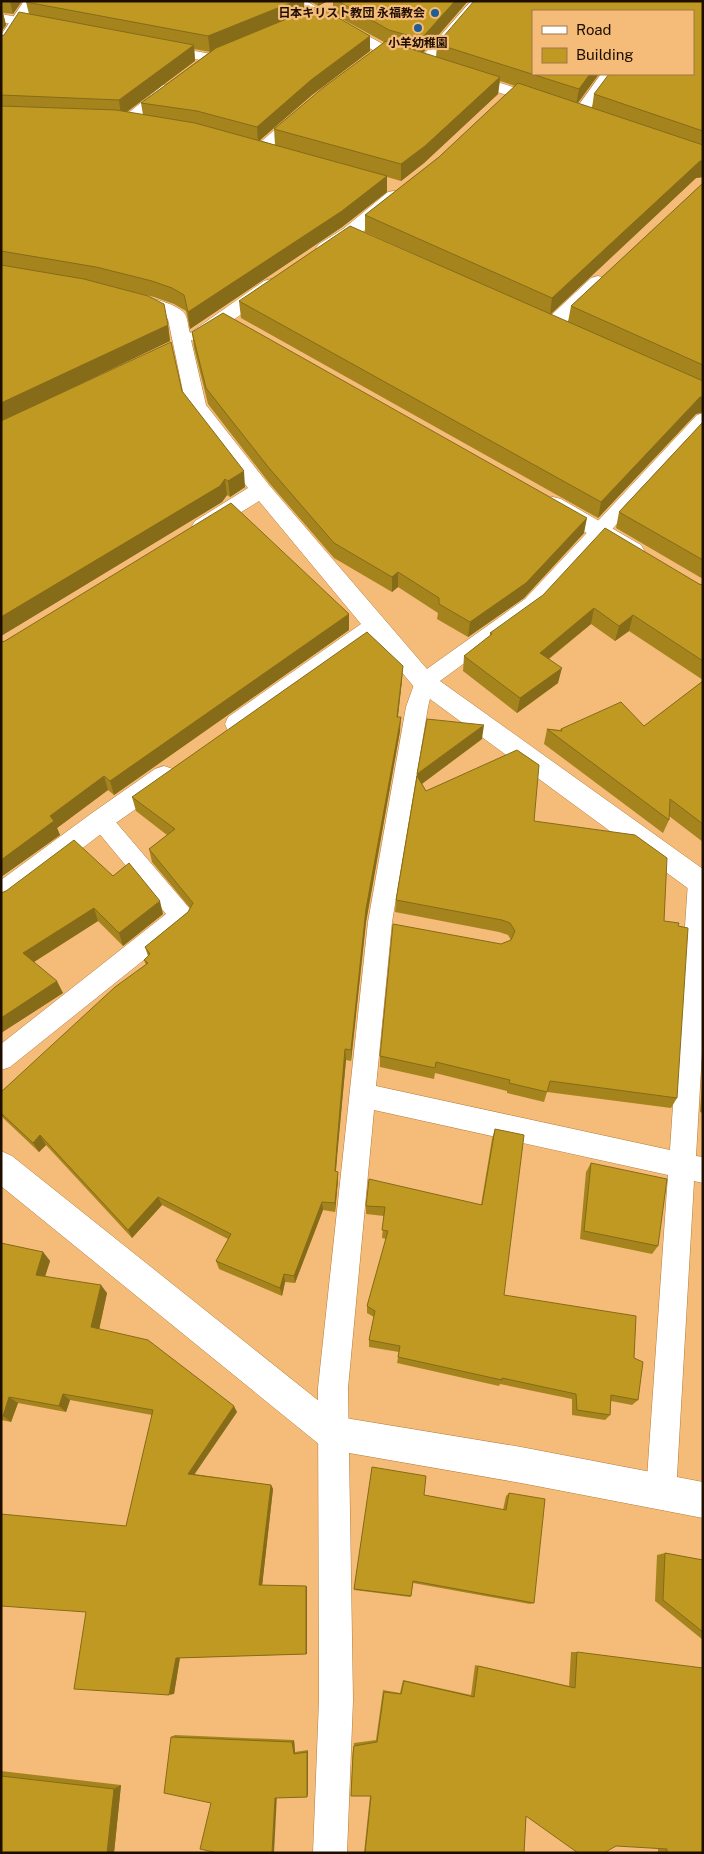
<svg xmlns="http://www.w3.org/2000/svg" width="704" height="1854" viewBox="0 0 704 1854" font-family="'Public Sans','Noto Sans JP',sans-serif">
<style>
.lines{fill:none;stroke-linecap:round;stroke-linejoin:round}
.lane-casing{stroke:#b37c3a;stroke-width:1}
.street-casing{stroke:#b37c3a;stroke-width:1}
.lane{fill:#fff;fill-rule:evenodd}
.street{fill:#fff;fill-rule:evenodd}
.wall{fill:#a5841e;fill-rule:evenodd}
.shaded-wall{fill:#866b18}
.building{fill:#c09923;stroke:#866b18}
.poi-dot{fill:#1f5d94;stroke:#f5bb79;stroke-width:2}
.labels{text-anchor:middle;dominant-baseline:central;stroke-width:4.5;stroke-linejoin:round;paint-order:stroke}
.far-poi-label{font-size:12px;font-weight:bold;fill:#1e0e00;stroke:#f5bb79;text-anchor:end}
</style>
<rect width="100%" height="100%" fill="#f5bb79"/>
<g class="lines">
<defs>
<g id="lane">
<path d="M471,1H484L428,67H418L416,64L418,61Z"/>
<path d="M1,14L44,22L50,26L44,30L1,22Z"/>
<path d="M163,45L211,54L218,58L211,62L158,52L156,49Z"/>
<path d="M601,74H615L585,116H575L573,113Z"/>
<path d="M168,84L173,85L175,88L173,91L130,125H106L99,121L106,117L122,118L163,85Z"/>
<path d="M299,112L304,113L306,116L304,119L266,152H256L254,149L256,146L294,113Z"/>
<path d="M703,413V430L539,609L433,686L428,707L392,922L376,1086L670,1150L688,882L692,875L703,873V1035L696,1156L703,1157V1183L694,1181L676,1493L672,1504L661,1508L650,1504L646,1493L668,1175L374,1110L348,1388L353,1700L347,1853H313L319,1700L318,1388L368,922L406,707L417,676L525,599L697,415Z"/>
<path d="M101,811L109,814L190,909L194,916L190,923L10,1067L1,1070V1044L166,914L93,826L90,820L93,814Z"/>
</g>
<g id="street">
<path d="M24,1H38L6,50L1,52V35Z"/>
<path d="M288,1H306L388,47L417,57L420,60L417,63L412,65L378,53Z"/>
<path d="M462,71L551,99L553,102L551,105L545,107L456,79L454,76L456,73Z"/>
<path d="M394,191L400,192L403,196L400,200C383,214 340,257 319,252L316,248L319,244L343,229L388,192Z"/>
<path d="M598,276L605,278L607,282L605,286L560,328L553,330L546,328L543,324L546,320L591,278Z"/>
<path d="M271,279L278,281L280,285L278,289L204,340L197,342L191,340L206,405L269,485L433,676L703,869V895L693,892L415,688L374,639L246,731L237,733L228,731L225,724L228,717L361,624L259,501L211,531L203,533L195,531L192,526L195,521L248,488L186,406L168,319L156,312L123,303L121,299L123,295L130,293C144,297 176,302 185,314C188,319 188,327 190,333L264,281Z"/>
<path d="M553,497L561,499L641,545L644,550L641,555L633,558L625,555L545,509L542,504L545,499Z"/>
<path d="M164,766L173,769L177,776L173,783L110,827L11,903L1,906V880L92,813L155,769Z"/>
<path d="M1,1151L12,1156L339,1417L521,1447L703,1482V1518L521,1483L332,1450L320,1445L1,1186Z"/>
</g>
</defs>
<!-- lane casing -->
<use href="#lane" class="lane-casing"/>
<!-- street casing -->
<use href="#street" class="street-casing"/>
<!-- lane -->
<use href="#lane" class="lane"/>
<!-- street -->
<use href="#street" class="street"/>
</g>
<!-- wall -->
<g class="wall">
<path d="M1,1H22L13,14L3,13L6,25L1,32Z"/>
<path d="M310,1H328L318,6Z"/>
<path d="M333,1H468L423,53L436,57L437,44L703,1V177L696,178L550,314L568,322L571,306L703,183V412L696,414L598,518L241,318L239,301L430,261L365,232V215L439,157L515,86L500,81L498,94L424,163L401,181L387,177V192L342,227L190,329L186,311L174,304L154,297L112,287L168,325L170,341L48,399L182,391L245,487L230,497L227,495L222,502L1,636V36L4,35L29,14L26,2L305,12L370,36V51L312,95L259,140L275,145L274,129L384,42L333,14ZM693,11L594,94L592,108L578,103L599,74H533ZM194,49L210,52L211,51L141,103L143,115L127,112L195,61Z"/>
<path d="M192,332L584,533L524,598L468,637L437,619L438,613L398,587L392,592L334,558L270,484L208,404L194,348Z"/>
<path d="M703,422V579L616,528L619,512Z"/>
<path d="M699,584L703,585V680L629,631L615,641L591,624L549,659L558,683L517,713L463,671L464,656L490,636V633Z"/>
<path d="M349,614V630L114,795L108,790L57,828L60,835L1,877V642Z"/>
<path d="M402,680L398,717L400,731L366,922L351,1061L346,1060L337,1154L336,1171L338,1172V1180L335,1212L323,1210L295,1283L285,1282L282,1296L219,1269L216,1261L228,1239L162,1205L132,1238L46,1145L39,1152L1,1116V1092L146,965L144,960L148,956L145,947L188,912L190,908L152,862L149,849L167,835L136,811L132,797Z"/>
<path d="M703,681V842L669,816V820L663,833L544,744L547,729L560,730L561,729L644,726Z"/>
<path d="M482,739L422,784L426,791L534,821L664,921L677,1098L671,1108L547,1092L544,1102L507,1093V1091L435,1073L434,1079L380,1067V1056L501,944L511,940L508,935L499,932L395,912L396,900L417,776Z"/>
<path d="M113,876L163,914L123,946L98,921L34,962L63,993L1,1033V893Z"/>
<path d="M703,1072V1113L700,1112Z"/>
<path d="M495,1129L504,1295L634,1358L638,1400L632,1405L611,1401L610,1415L605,1420L572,1415V1399L500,1384L499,1386L397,1363L399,1352L369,1347V1340L374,1317L367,1313V1306L386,1239L382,1238L384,1216L366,1214V1206L481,1205L492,1139Z"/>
<path d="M591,1163L658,1246L652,1254L580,1239L586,1172Z"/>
<path d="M1,1243L43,1252L50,1261L45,1276L107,1293L99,1329L237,1412L194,1474L271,1485L273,1489L262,1585L306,1586L307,1587V1654L180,1658L174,1694L86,1612L126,1526L152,1415L70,1400L66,1412L18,1403L11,1422L1,1420Z"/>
<path d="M372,1467L424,1495L503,1510L506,1496L509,1493L534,1603L530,1604L413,1583L411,1596L410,1597L354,1590Z"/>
<path d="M665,1553L703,1560V1640L655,1601L657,1555Z"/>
<path d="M571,1652H577L703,1853H658V1849L526,1816L524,1853H364L370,1796H351L353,1751L354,1743L376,1740L383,1690L400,1693L403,1680L471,1695L475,1665L569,1686Z"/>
<path d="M175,1735L294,1740L295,1752L308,1750V1793L307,1797L277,1798L171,1737Z"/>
<path d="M1,1771L121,1785L114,1853H1Z"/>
</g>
<!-- shaded-wall -->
<g class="shaded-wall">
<path d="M10,1H22L13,14Z"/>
<path d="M295,1H304L305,13L210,52L208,36Z"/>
<path d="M318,1H328L318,6Z"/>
<path d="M455,1H468L421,55V39Z"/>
<path d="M2,9L6,25L1,32V11Z"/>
<path d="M370,36V51L312,95L258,142L257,127L311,80Z"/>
<path d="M194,45L195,61L121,116L119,100Z"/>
<path d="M590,74H599L576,105L579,89Z"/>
<path d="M500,77L498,94L424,163L401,181V164Z"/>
<path d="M700,161H703V177L696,178L550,315L552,298Z"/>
<path d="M387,176V192L342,227L190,329L188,312Z"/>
<path d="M168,325L170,341L1,422V403Z"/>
<path d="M700,397H703V412L696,414L598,518L601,502Z"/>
<path d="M244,471L245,487L230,497L228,481Z"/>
<path d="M225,479L227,495L222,502L1,636V617Z"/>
<path d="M587,518L584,533L524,598L468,637L470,622Z"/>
<path d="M398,572V587L392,592V577Z"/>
<path d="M594,608L591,624L537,668L540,653Z"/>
<path d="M349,614V630L114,795L110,781Z"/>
<path d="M633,615L629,631L615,641L619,626Z"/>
<path d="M403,666L402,680L396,731L397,717Z"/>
<path d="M562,668L558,683L517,713L520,698Z"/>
<path d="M401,717L400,731L366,922L351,1061V1050L366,909Z"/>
<path d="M484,725L482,739L416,788L417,774Z"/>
<path d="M104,776L108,790L57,828L60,835L1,877V860L50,816Z"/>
<path d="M160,901L163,914L123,946L119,933Z"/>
<path d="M94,908L98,921L29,965L23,953Z"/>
<path d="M57,981L63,993L1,1033V1018Z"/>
<path d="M345,1049L346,1060L335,1180V1171L337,1145Z"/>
<path d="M40,1135L46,1145L39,1152L33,1143Z"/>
<path d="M338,1172V1180L335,1212V1203Z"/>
<path d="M158,1197L162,1205L132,1238L128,1230Z"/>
<path d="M322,1202L323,1210L295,1283L294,1276Z"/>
<path d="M43,1252L50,1261L43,1283L36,1275Z"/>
<path d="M284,1274L285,1282L282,1296L280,1288Z"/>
<path d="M101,1285L107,1293L98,1335L91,1327Z"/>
<path d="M63,1394L70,1400L66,1412L59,1406Z"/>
<path d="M9,1397L18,1403L11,1422L3,1416Z"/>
<path d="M234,1406L237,1412L192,1478L188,1474Z"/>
<path d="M271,1485L273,1489L262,1587L259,1585Z"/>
<path d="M306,1586L307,1587V1654H306Z"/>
<path d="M180,1657L174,1694L169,1695L176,1658Z"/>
<path d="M294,1740L295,1752L294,1754L292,1742Z"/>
<path d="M308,1750V1793L307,1797V1752Z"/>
<path d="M121,1785L114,1853H107L114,1789Z"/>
<path d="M277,1794L274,1853H272L275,1798Z"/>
</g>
<!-- building -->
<g class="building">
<path d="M27,1H295L208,36L26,2Z"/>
<path d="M338,1H455L421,39L389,30Z"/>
<path d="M474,1H703V131L594,94L609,74H693V11H533V74H590L579,89L437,44Z"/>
<path d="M318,6L370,36L311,80L257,127L197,111L141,103L216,48Z"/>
<path d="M19,12L194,45L119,100L1,95V36L4,35Z"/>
<path d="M386,41L500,77L425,146L401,164L274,129L324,87Z"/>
<path d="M518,83L703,145V161H700L552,298L365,215L439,157Z"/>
<path d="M1,106L116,110L195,123L387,176L342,211L188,312L184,295L172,288L152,281L96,267L1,251Z"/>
<path d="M703,183V365L571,306Z"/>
<path d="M350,226L703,381V397H700L601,502L239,301Z"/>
<path d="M1,265L84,279L148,296L164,304L168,325L1,403Z"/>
<path d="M223,313L587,518L526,583L470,622L439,604V598L398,572L392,577L334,543L269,468L206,388L192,332Z"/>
<path d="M171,342L182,391L244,471L228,481L225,479L220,486L1,617V421Z"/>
<path d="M703,422V560L619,512Z"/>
<path d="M231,503L349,614L110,781L104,776L50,816L54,821L1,860V642L5,641Z"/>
<path d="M605,528L699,584L703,585V661L633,615L619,626L594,608L540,653L562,668L520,698L464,656L492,634L490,633L543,595Z"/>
<path d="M367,632L403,666L397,717H401L366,909L351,1050L345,1049L337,1145L335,1171L338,1172L335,1203L322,1202L294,1276L284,1274L280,1288L216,1261L231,1234L158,1197L128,1230L40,1135L33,1143L1,1113V1092L115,987L148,963L144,960L150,954L145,947L188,912L193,903L149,849L175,829L132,797Z"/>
<path d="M703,681V824L670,799L669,820L547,729L562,731L561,729L621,702L644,726Z"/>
<path d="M427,719L484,725L417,774Z"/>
<path d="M517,750L539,765L534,821L635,835L667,858L664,921L679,923L678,926L688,928L677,1098L550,1081L547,1092L509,1083L510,1080L436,1062L435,1068L380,1056L393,924L501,944L511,940L515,931L510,923L502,920L396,900L417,776L426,791Z"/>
<path d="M74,840L113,876L129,863L160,901L119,933L94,908L23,953L57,981L1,1018V893L6,891Z"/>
<path d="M495,1129L524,1135L504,1295L636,1316L634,1358L643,1362L638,1400L611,1395L610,1415L577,1410L576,1394L502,1378V1380L398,1357L400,1346L369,1340L375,1311L367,1306L388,1231L382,1230L385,1207L366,1206L369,1179L482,1205Z"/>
<path d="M591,1163L667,1179L658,1246L584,1231Z"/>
<path d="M1,1243L43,1252L36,1275L101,1285L91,1327L148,1340L234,1406L188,1474L271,1485L259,1585L306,1586V1654L176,1658L169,1695L74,1689L86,1612L1,1606V1514L126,1526L153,1410L63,1394L59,1406L9,1397L3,1416H1Z"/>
<path d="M372,1467L426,1476L424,1495L506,1510L509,1493L545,1499L534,1603L413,1581L411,1596L354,1589Z"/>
<path d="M665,1553L703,1560V1632L663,1600Z"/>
<path d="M577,1652L703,1668V1853H667V1849L616,1846L604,1853H578L526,1816L524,1853H365L371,1796H351L353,1754L354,1746L377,1742L384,1692L401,1694L404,1681L474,1697L478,1666L575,1688Z"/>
<path d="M171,1737L292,1742L294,1754L307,1752V1797L275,1798L272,1853H218L200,1849L211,1803L164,1793Z"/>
<path d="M1,1776L114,1789L107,1853H1Z"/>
</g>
<!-- markers -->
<g class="poi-dot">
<circle cx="435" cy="13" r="5"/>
<circle cx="418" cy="28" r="5"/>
</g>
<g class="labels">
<!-- far-poi labels -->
<g class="far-poi-label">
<text x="425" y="13">日本キリスト教団 永福教会</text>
<text x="418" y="43" text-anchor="middle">小羊幼稚園</text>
</g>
</g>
<!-- border -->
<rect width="704" height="1854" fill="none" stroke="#1e0e00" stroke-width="5"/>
<!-- legend -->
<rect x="532" y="10" width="162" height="65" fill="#f5bb79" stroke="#9f7649"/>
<rect x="542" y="26" width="25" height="8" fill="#ffffff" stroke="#9f7649"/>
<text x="576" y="35" font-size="15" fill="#1e0e00">Road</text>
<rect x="542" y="48" width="25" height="15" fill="#c09923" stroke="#9f7649"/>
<text x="576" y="60" font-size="15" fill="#1e0e00">Building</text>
</svg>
